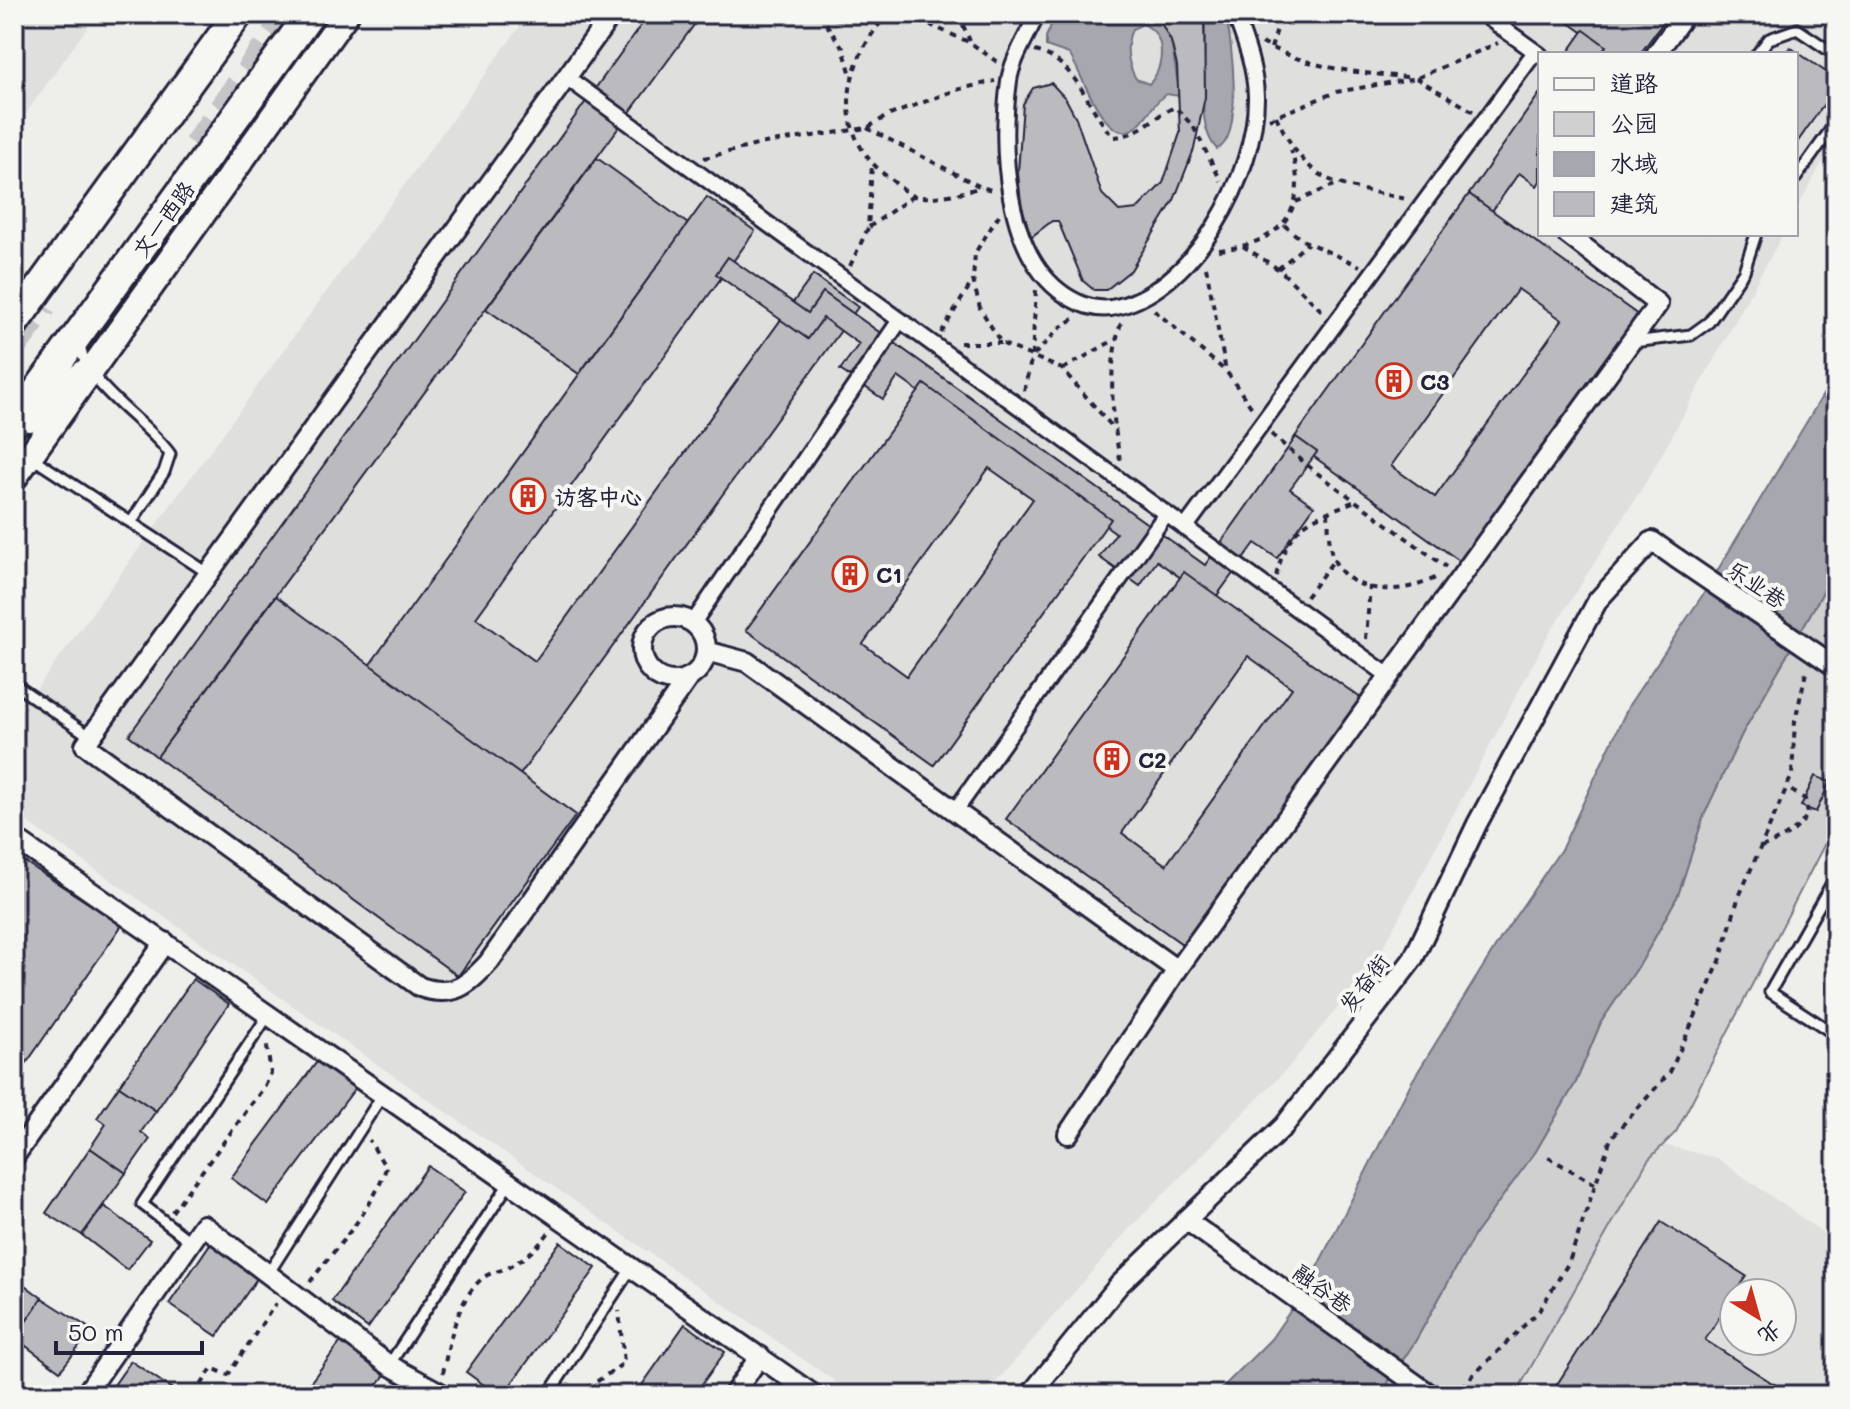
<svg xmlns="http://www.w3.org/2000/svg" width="1850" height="1409" viewBox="0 0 1850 1409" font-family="Mali,'LXGW WenKai TC',sans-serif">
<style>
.built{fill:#dfdfde;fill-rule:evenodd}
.green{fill:#d0d0d1;stroke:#797986;stroke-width:2}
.water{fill:#a7a7af;stroke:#727281;stroke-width:2;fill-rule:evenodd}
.building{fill:#bbbbbf;stroke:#22223b;stroke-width:2;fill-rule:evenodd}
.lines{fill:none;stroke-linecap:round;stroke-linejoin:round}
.trunk-tunnel{stroke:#c5c5c8;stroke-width:30;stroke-dasharray:30 15;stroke-linecap:butt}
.service-casing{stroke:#22223b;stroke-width:15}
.pedestrian-casing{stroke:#22223b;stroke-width:20}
.minor-casing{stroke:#22223b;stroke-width:24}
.secondary-casing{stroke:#22223b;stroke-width:30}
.primary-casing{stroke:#22223b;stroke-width:34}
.path{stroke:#22223b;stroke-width:4;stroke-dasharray:6 6;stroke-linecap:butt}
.service{stroke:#f6f6f2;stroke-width:9}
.pedestrian{stroke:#f6f6f2;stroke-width:14}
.minor{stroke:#f6f6f2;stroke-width:18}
.secondary{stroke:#f6f6f2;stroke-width:24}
.primary{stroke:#f6f6f2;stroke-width:28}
.minor-bridge-casing{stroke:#22223b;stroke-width:24;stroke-linecap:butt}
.minor-bridge{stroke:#f6f6f2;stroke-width:18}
.labels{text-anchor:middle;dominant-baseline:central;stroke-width:8;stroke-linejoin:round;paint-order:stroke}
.street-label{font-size:22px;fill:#22223b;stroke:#f6f6f2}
.poi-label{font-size:22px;font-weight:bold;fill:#22223b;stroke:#f6f6f2;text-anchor:start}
</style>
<rect width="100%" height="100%" fill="#eeeeeb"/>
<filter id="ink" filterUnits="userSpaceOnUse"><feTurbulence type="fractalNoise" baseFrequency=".0125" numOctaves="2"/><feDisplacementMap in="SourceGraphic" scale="16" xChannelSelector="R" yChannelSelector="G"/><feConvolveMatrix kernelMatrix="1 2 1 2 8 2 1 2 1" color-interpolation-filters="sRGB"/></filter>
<g filter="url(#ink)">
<!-- built -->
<g class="built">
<path d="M14,14H97L14,130Z"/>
<path d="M529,14H1836V138L1796,210V54H1540V234H1783L1651,474L1546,639L1376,961L1287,1069L1129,1229L985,1395H855L14,813V720Z"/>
<path d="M1664,1145L1717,1158L1836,1242V1395H1515L1649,1160ZM1734,1293H1782V1341H1734Z"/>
</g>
<!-- green -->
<path class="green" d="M1836,569V822L1676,1132L1648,1160L1515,1395H1380L1416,1340L1475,1234L1536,1151L1576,1082L1601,1022L1642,961L1678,895L1704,815L1742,734Z"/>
<!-- water -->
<g class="water">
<path d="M1056,14H1107L1114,17L1156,14L1171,41L1180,96L1166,94C1153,103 1148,116 1137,126C1106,153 1082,71 1069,54L1046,46V37ZM1143,24C1167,34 1165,68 1149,84L1136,79C1127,63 1125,46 1132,29Z"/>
<path d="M1204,14H1225C1232,38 1244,139 1217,149C1191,122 1210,52 1204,14Z"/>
<path d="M1836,373V569L1742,734L1704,815L1678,895L1642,961L1601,1022L1576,1082L1536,1151L1475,1234L1416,1340L1380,1395H1215L1271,1339L1308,1285L1411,1083L1502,936L1562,848L1629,705L1704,593Z"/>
</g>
<!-- building -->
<g class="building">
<path d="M649,14H702L157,757L129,735Z"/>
<path d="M1156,14H1204L1205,97L1194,149L1174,200L1131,270L1106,290H1094L1083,281L1058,221H1052L1031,237L1021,204L1018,173L1023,104L1033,88L1051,83L1066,99L1076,118L1102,194L1119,211L1137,209L1163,183L1180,133L1177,66L1171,41Z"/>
<path d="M1557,14H1669L1640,54H1613Z"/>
<path d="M1584,30L1606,46L1600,54H1567Z"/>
<path d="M1790,47L1836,79V87L1796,144V54H1785Z"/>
<path d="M1540,93V181L1537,186L1519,173L1492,211L1469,194Z"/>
<path d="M597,158L688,224L579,374L486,309Z"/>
<path d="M1469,194L1638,315L1461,562L1292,441ZM1518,289L1562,320L1435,497L1391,466Z"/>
<path d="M707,197L755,231L476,618L535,661L813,275L858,307L509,790L358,681Z"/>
<path d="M728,257L808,313L823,292L1205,565L1296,437L1317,452L1290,489L1314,506L1277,558L1255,543L1213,601L1157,561L1140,586L1099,557L1116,533L898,377L883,399L840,370L859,344L823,318L808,339L716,274Z"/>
<path d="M924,384L1111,519L934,765L746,630ZM989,468L1033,499L907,676L863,644Z"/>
<path d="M1184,572L1362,699L1185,946L1006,819ZM1248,656L1292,688L1166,865L1122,833Z"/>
<path d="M276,596L576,815L458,976L157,757Z"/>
<path d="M1815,776L1830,782L1816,812L1801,806Z"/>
<path d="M14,855L122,925L14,1081Z"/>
<path d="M193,979L229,1004L156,1111L119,1086Z"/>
<path d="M322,1055L359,1083L268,1205L231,1178Z"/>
<path d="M119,1086L156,1111L141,1132L150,1139L126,1173L90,1148L106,1124L97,1118Z"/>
<path d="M90,1148L126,1173L82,1235L46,1213Z"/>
<path d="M428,1166L465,1192L368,1328L332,1301Z"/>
<path d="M104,1206L150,1240L127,1270L82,1235Z"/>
<path d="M1661,1222L1746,1276L1705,1340L1791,1395H1570L1556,1386Z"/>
<path d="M212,1241L260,1274L217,1336L169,1304Z"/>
<path d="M560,1242L596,1268L503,1395H498L466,1372Z"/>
<path d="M14,1277L42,1298L14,1339Z"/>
<path d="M42,1298L92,1330L60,1371L15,1338Z"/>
<path d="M685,1324L725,1352L694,1395H635Z"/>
<path d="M343,1339L387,1372L370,1395H301Z"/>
<path d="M131,1361L178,1393L176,1395H107Z"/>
</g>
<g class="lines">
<!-- trunk-tunnel -->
<g class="trunk-tunnel">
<path d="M197,147L291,14"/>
<path d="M14,343L43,304"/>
</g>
<defs>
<g id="service">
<path d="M1757,54L1769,39L1797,29L1836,55"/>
<path d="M1796,178L1836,122"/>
<path d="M1633,342L1691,335L1709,322L1744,271L1756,234"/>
<path d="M80,343C83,385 145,419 170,454L164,472L132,521"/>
<path d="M14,446L208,573"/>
<path d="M14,684L91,737"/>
<path d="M1836,876L1770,992L1836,1035"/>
<path d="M191,1242L142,1204L269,1014"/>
<path d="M268,1274L383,1094"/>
<path d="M389,1365L510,1182"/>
<path d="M548,1395L632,1267"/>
</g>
<g id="pedestrian">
<path d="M1037,14C1028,35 1012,59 1009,81C1000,147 1005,255 1065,295C1079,304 1093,310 1111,308C1194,294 1257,173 1256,96C1255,67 1245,41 1235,14"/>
<path d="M1483,14L1540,55"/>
<path d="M566,77L1389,676"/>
<path d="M1185,528L1535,52"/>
<path d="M693,623L900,320"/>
<path d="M955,811L1166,514"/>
</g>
<g id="minor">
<path d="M612,14L85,745L420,987C453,998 467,986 489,962L689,677"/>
<path d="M1656,54L1685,14"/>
<circle cx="674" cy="649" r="32"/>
<path d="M706,651L747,662L1177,970"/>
<path d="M14,838L814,1395"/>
<path d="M1068,1134L1177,970L1658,304L1567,234"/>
<path d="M14,1157L165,942"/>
<path d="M1186,1220L1431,1395"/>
<path d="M85,1395L203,1225L389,1365L444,1395"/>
<path d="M733,1395L760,1356"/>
<path d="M1030,1395L1119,1285L1284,1126L1413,959L1477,824L1598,600L1652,541L1676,558"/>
</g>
<path id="secondary" d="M14,478L346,14"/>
<g id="primary">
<path d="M14,323L238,14"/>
<path d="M30,417L88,372"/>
<path d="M14,423L310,14"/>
</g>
</defs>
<!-- service casing -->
<use href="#service" class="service-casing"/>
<!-- pedestrian casing -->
<use href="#pedestrian" class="pedestrian-casing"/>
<!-- minor casing -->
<use href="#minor" class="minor-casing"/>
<!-- secondary casing -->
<use href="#secondary" class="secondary-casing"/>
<!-- primary casing -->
<use href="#primary" class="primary-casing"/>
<!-- path -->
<g class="path">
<path d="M819,14L843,48L851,75"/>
<path d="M823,14L837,19L881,22L919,20L971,43L997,62"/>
<path d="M958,14L970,41"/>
<path d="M881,22C841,72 833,136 889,178C896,183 906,194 914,196C933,200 963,193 981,187"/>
<path d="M1262,43C1309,68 1355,73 1407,77"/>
<path d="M1271,48L1282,14"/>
<path d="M1035,51C1077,61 1087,108 1113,137C1139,136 1152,117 1175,107L1193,126L1221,181"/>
<path d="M1416,78L1474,112"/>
<path d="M1276,116C1310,188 1335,183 1406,199"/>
<path d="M1269,119L1336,92L1417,78L1498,43"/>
<path d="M867,128L981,187L995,191"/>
<path d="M704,158L765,143L867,128L887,116L956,90L995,81"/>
<path d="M1296,202L1334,185"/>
<path d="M999,215L975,253L973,280L980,308L1001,343L1062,369L1116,431"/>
<path d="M1284,225L1302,240L1360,266"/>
<path d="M869,227L913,196"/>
<path d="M1243,246L1281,271L1324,313"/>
<path d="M1219,250C1279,244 1311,211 1291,150"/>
<path d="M850,266L868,228L872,165"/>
<path d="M1206,267L1226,371L1254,411"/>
<path d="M1278,269L1308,243"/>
<path d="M1154,310L1223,369"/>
<path d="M941,333L972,282"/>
<path d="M960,343H1001"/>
<path d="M1034,355L1061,327L1075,318"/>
<path d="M1063,369L1116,339"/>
<path d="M1024,391L1032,356L1036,289"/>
<path d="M1271,434L1313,470L1446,567"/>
<path d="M1120,460C1112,416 1107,366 1121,323"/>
<path d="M1328,512C1329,527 1328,550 1335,562C1354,598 1408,593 1437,577"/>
<path d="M1276,576C1290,522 1307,521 1355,501"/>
<path d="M1306,597L1334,560"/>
<path d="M1825,637L1836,618"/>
<path d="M1366,639L1370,586"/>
<path d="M1761,847C1782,839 1796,833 1808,814L1805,799L1787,788"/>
<path d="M1548,1157L1595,1184"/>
<path d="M172,1212L265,1086L271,1073L266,1041"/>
<path d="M310,1282C336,1247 373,1210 386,1168L369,1140"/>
<path d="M443,1373C449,1343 457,1298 484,1277C490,1273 500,1271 507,1268C524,1259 538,1248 549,1232"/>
<path d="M195,1395L212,1368L228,1375L276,1303"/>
<path d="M577,1395L624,1363L619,1311"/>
<path d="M1453,1395L1539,1311L1569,1262L1611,1138L1670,1072L1720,961L1738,899L1792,775L1795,721L1807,668"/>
</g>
<!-- service -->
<use href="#service" class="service"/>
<!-- pedestrian -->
<use href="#pedestrian" class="pedestrian"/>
<!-- minor -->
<use href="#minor" class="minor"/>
<!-- secondary -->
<use href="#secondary" class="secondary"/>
<!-- primary -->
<use href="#primary" class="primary"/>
<defs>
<path id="minor-bridge" d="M1676,558L1836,667"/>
</defs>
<!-- minor-bridge casing -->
<use href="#minor-bridge" class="minor-bridge-casing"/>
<!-- minor-bridge -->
<use href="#minor-bridge" class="minor-bridge"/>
</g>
</g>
<!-- icons -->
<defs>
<symbol id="building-ring" viewBox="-11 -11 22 22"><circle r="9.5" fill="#f6f6f2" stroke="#c8321e" stroke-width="1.5"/><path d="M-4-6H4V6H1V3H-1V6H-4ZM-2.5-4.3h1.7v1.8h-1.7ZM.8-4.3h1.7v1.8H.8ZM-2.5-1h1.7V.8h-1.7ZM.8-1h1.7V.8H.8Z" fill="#c8321e"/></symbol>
</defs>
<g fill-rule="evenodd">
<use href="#building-ring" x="1374" y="361" width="40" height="40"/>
<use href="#building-ring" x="508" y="476" width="40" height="40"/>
<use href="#building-ring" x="830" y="554" width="40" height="40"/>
<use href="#building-ring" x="1092" y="739" width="40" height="40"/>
</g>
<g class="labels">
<!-- street labels -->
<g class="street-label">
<text transform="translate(163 219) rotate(-54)">文一西路</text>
<text transform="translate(1757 584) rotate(34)">乐业巷</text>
<text transform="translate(1364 983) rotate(-53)">发奋街</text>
<text transform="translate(1323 1288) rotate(36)">融谷巷</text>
</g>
<!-- poi labels -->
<g class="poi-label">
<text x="1420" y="381">C3</text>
<text x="554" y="496">访客中心</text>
<text x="876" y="574">C1</text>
<text x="1138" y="759">C2</text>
</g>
</g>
<!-- margin -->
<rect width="1850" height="1409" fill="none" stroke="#f6f6f2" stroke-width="48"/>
<rect x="24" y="24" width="1802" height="1361" fill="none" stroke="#22223b" stroke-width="3" filter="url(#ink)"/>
<!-- legend -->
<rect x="1538" y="52" width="260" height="184" fill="#f6f6f2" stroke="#a1a1a9" stroke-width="2"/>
<rect x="1554" y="78" width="40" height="12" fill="#f6f6f2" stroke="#a1a1a9" stroke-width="2"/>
<text x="1610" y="92" font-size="24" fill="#22223b">道路</text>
<rect x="1554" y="112" width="40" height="24" fill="#d0d0d1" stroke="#a1a1a9" stroke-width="2"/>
<text x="1610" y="132" font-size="24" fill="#22223b">公园</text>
<rect x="1554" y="152" width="40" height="24" fill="#a7a7af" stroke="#a1a1a9" stroke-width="2"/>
<text x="1610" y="172" font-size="24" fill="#22223b">水域</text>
<rect x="1554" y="192" width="40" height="24" fill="#bbbbbf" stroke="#a1a1a9" stroke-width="2"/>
<text x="1610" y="212" font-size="24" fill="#22223b">建筑</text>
<!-- north arrow -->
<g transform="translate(1758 1317) rotate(143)"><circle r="38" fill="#f6f6f2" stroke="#a1a1a9" stroke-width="2"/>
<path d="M0-6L14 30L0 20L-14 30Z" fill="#c8321e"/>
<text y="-12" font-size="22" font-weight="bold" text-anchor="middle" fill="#22223b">北</text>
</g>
<!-- scale -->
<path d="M56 1341v12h146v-12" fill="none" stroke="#22223b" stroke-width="4"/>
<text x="68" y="1341" font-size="24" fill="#22223b" stroke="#f6f6f2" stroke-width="6" paint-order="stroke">50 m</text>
</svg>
